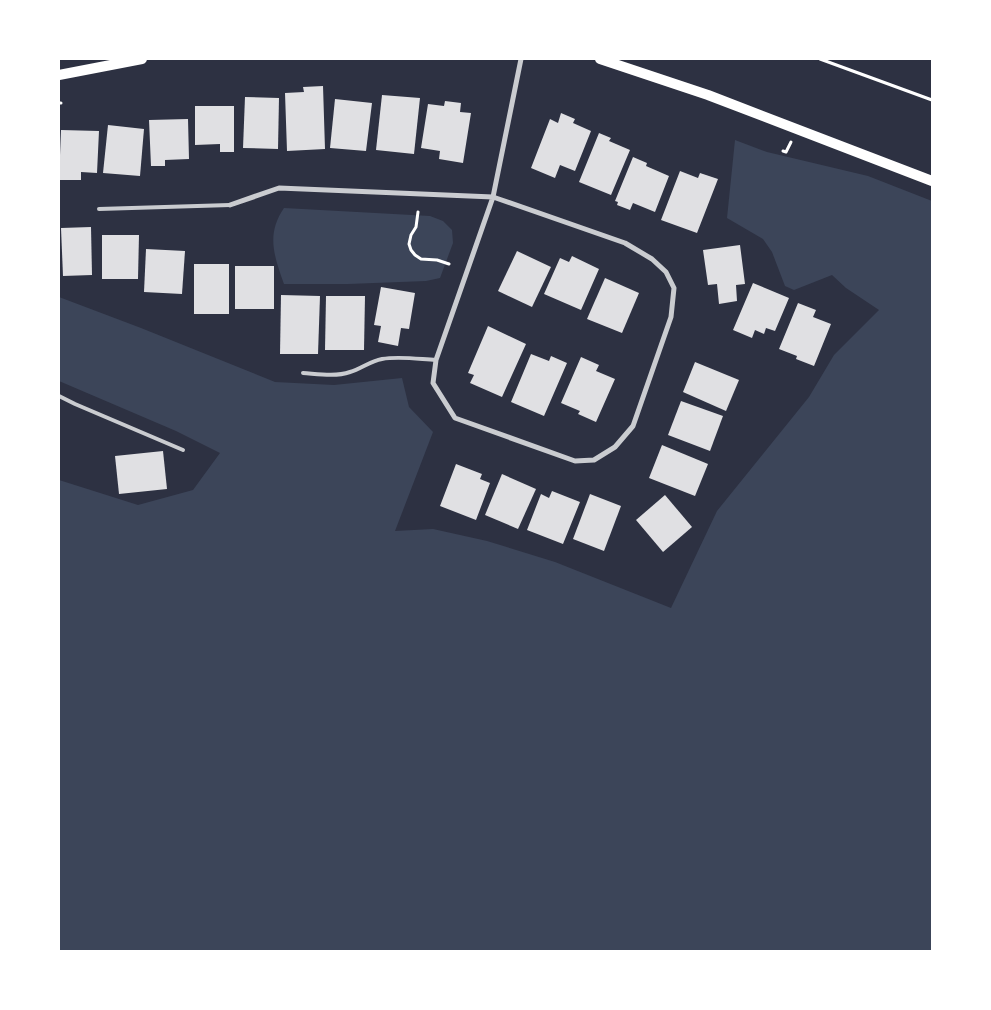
<svg xmlns="http://www.w3.org/2000/svg" width="991" height="1010" viewBox="0 0 991 1010" font-family="'IBM Plex Sans',sans-serif">
<style>
.green{fill:#3c4559}
.building{fill:#e0e0e3}
.lines{fill:none;stroke-linecap:round;stroke-linejoin:round}
.path{stroke:#fff;stroke-width:3}
.service{stroke:#caccd0;stroke-width:4}
.minor{stroke:#caccd0;stroke-width:5}
.secondary{stroke:#fff;stroke-width:10}
</style>
<rect width="100%" height="100%" fill="#2d3142"/>
<!-- green -->
<g class="green">
<path d="M735,140L767,152L868,176L932,201V951H59V480L138,505L193,490L220,453L176,431L59,381V297L141,328L275,382L334,385L402,378L409,407L433,432L395,531L433,529L487,541L555,562L671,608L717,511L809,397L834,355L879,310L846,288L832,275L794,290L785,286L772,252L763,239L727,218Z"/>
<path d="M284,208L430,216L443,221L452,230L453,243L440,278L426,281L348,284H284C274,256 266,234 284,208Z"/>
</g>
<!-- building -->
<g class="building">
<path d="M323,86L325,149L287,151L285,93L304,92L303,87Z"/>
<path d="M382,95L420,98L414,154L376,150Z"/>
<path d="M245,97L279,98L278,149L243,148Z"/>
<path d="M335,99L372,103L366,151L330,148Z"/>
<path d="M445,101L461,103L460,112L471,113L463,163L439,159L440,151L421,148L428,104L444,106Z"/>
<path d="M195,106H234V152H220V144L195,145Z"/>
<path d="M561,113L575,119L573,123L591,131L575,171L560,165L555,178L531,168L550,119L558,123Z"/>
<path d="M188,119L189,159L165,160V166H151L149,120Z"/>
<path d="M108,125L144,129L140,176L103,173Z"/>
<path d="M61,130L99,131L97,173L81,172V180H59Z"/>
<path d="M599,133L611,138L609,141L630,150L611,195L579,182Z"/>
<path d="M633,157L647,163L646,166L669,176L655,212L633,203L630,210L617,205L618,202L615,201Z"/>
<path d="M680,171L698,178L700,173L718,179L697,233L661,220Z"/>
<path d="M91,227L92,275L63,276L61,228Z"/>
<path d="M102,235H139L138,279H102Z"/>
<path d="M740,245L745,284L736,285L737,301L719,304L717,284L708,285L703,250Z"/>
<path d="M146,249L185,251L182,294L144,292Z"/>
<path d="M517,251L551,267L532,307L498,291Z"/>
<path d="M572,256L599,269L581,310L544,294L560,258L569,262Z"/>
<rect x="194" y="264" width="35" height="50"/>
<rect x="235" y="266" width="39" height="43"/>
<path d="M605,278L639,293L622,333L587,319Z"/>
<path d="M753,283L789,298L775,331L766,328L764,334L755,330L752,338L733,330Z"/>
<path d="M381,287L415,293L409,329L401,328L398,346L378,342L381,326L374,325Z"/>
<path d="M281,295L320,296L318,354H280Z"/>
<path d="M326,296H365L364,350H325Z"/>
<path d="M798,303L816,310L813,317L831,324L814,366L796,359L797,356L779,349Z"/>
<path d="M488,326L526,344L502,397L470,383L474,375L468,373Z"/>
<path d="M531,354L549,361L551,356L567,363L544,416L511,402Z"/>
<path d="M581,357L599,365L596,371L615,379L596,422L578,414L580,411L561,403Z"/>
<path d="M695,362L739,380L726,411L683,392Z"/>
<path d="M681,401L723,416L710,451L668,435Z"/>
<path d="M662,445L708,464L695,496L649,478Z"/>
<path d="M163,451L167,489L119,494L115,456Z"/>
<path d="M456,464L482,474L480,479L490,483L476,520L440,506Z"/>
<path d="M502,474L536,489L518,529L485,515Z"/>
<path d="M552,491L580,502L563,544L527,530L541,494L549,498Z"/>
<path d="M590,494L621,506L604,551L573,539Z"/>
<path d="M665,495L692,527L663,552L636,520Z"/>
</g>
<g class="lines">
<!-- path -->
<g class="path">
<path d="M820,59L932,100"/>
<path d="M59,103H61"/>
<path d="M783,151L786,152L791,142"/>
<path d="M418,212L416,227L411,235L409,244L411,250L415,255L421,259L437,260L449,264"/>
</g>
<!-- service -->
<g class="service">
<path d="M99,209L230,205"/>
<path d="M303,373C318,374 335,377 350,372C361,369 370,361 382,359C399,356 418,359 436,360"/>
<path d="M59,396L75,404L183,450"/>
</g>
<!-- minor -->
<path class="minor" d="M230,205L279,188L493,197L625,243L652,259L666,272L674,288L671,317L633,426L615,447L594,460L575,461L455,418L433,383L436,360L493,197L521,59"/>
<!-- secondary -->
<g class="secondary">
<path d="M600,59L708,95L932,181"/>
<path d="M59,75L142,59"/>
</g>
</g>
<!-- border -->
<rect width="991" height="1010" fill="none" stroke="#ffffff" stroke-width="120"/>
</svg>
